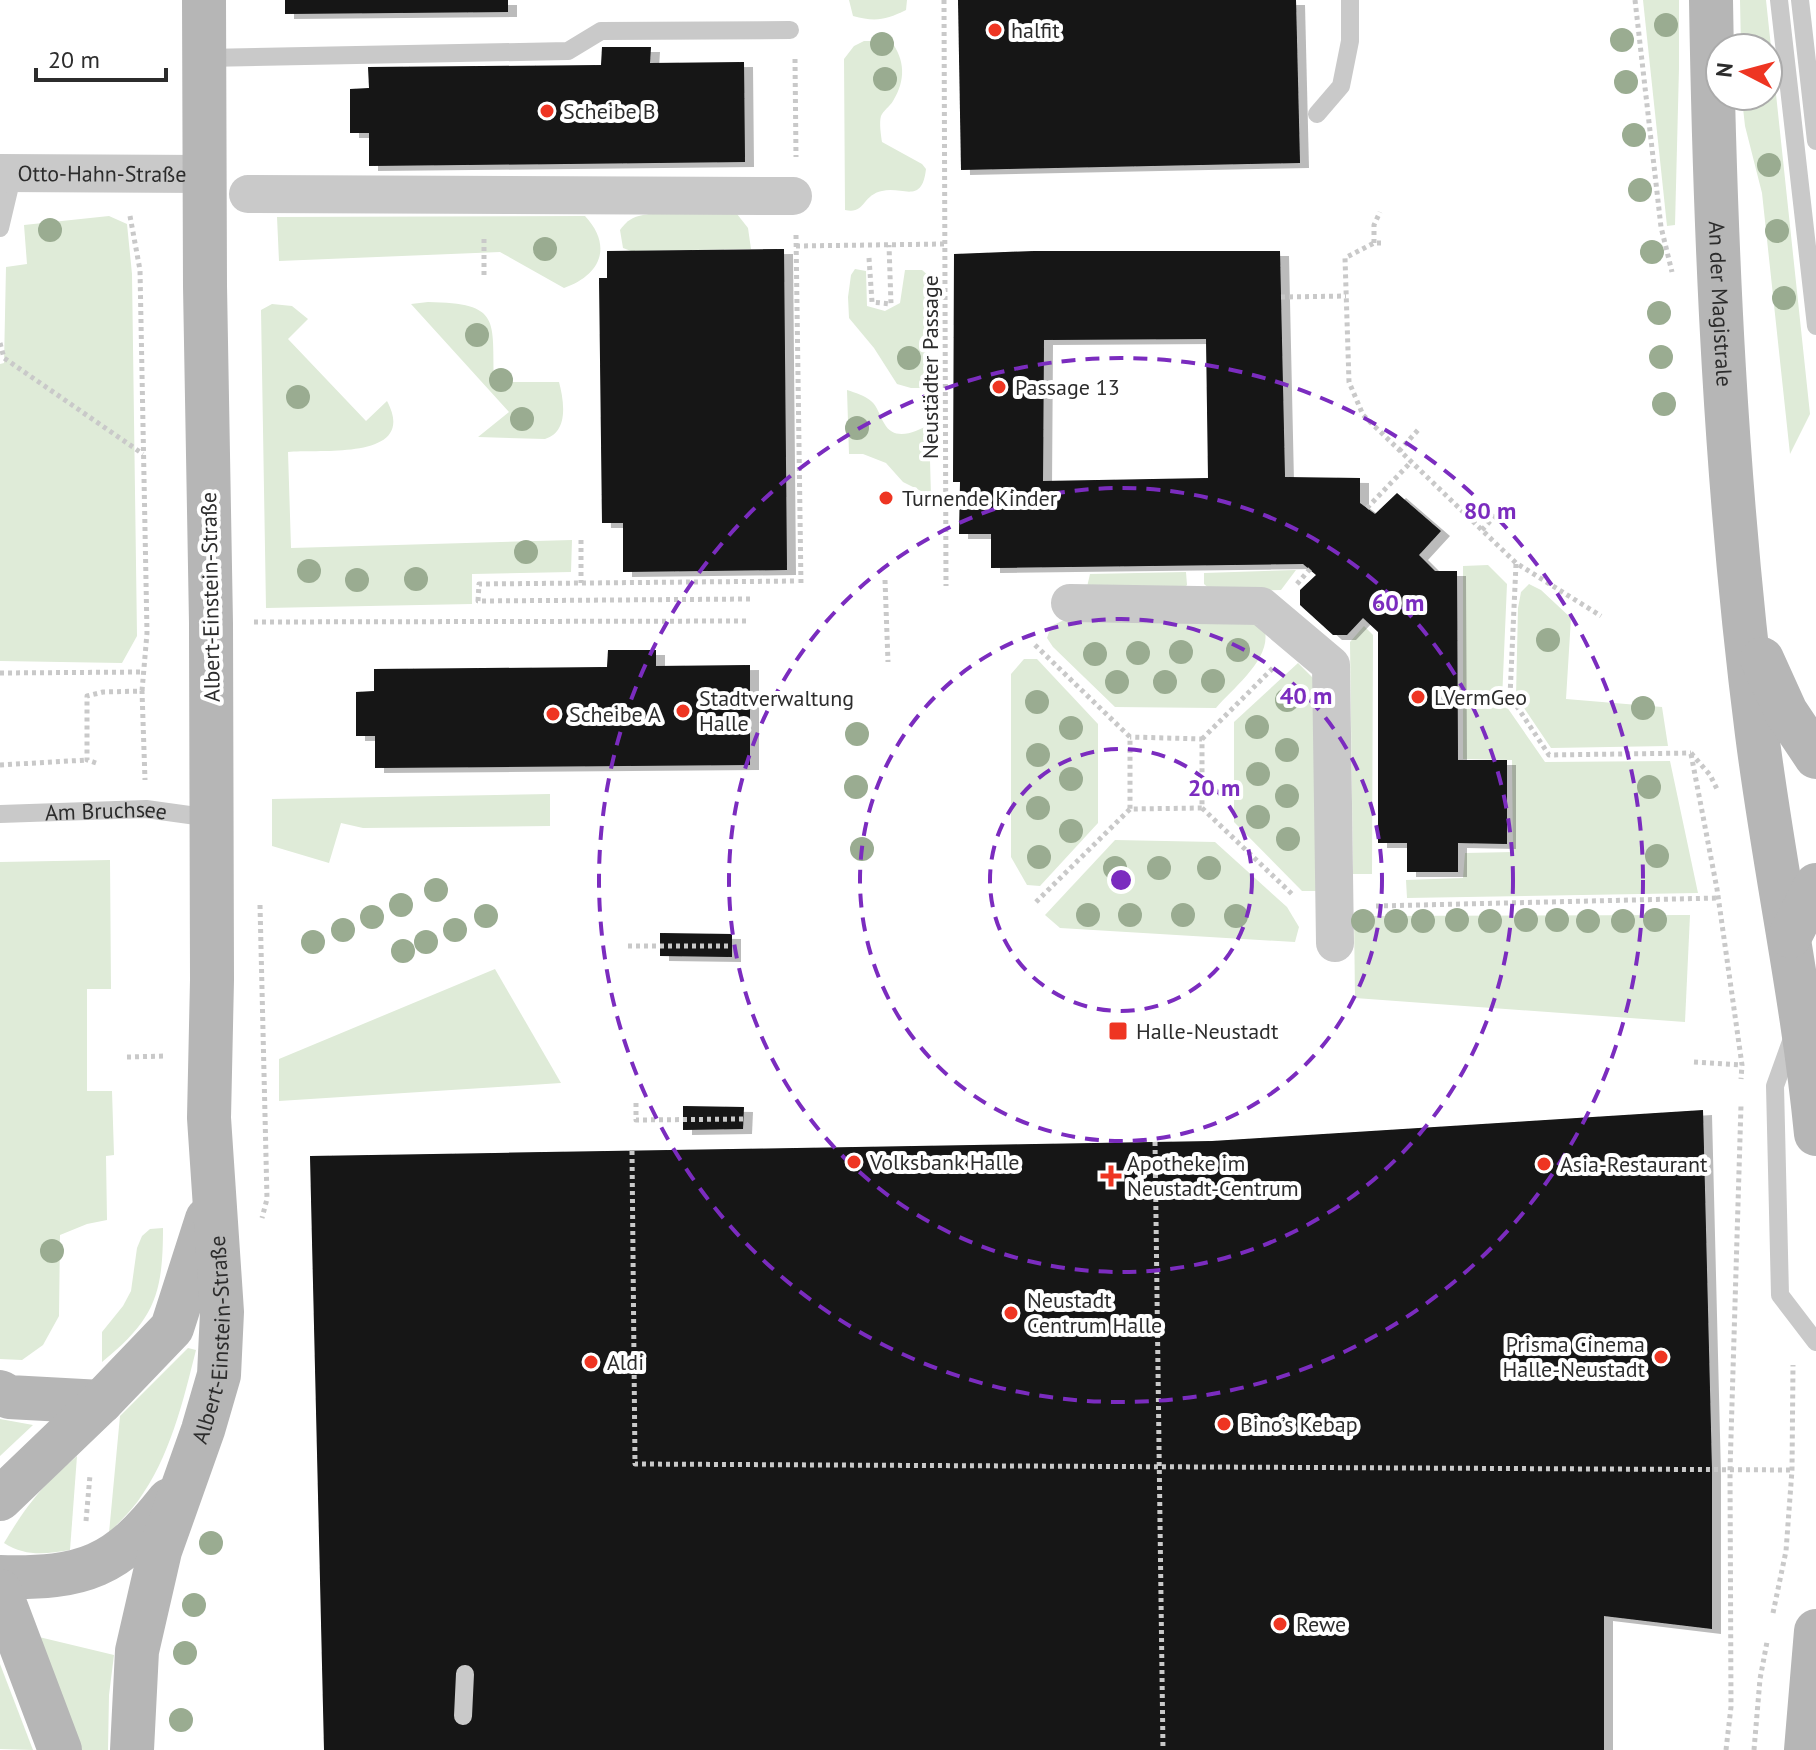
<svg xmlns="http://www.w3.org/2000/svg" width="1816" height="1750" viewBox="0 0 1816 1750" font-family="'PT Sans',sans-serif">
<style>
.green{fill:#dfebd8}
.building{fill:#131313;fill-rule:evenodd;filter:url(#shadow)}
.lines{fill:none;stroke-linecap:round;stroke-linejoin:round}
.path{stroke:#c9c9c9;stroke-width:5;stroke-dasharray:4 4;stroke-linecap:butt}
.lane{stroke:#c9c9c9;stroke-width:18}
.street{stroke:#c9c9c9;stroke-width:38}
.secondary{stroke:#b6b6b6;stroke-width:44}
.tree{fill:#9aac91}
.ring{fill:none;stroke:#7b2cbf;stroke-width:4;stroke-dasharray:14 10}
.poi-dot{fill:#ee3522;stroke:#fff;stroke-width:3}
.labels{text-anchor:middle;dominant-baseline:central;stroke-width:8;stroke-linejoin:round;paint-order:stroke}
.poi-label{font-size:22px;fill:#2c2c2c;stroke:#fff;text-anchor:start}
.street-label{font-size:22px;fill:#2c2c2c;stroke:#fff}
.centre{fill:#7b2cbf;stroke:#fff;stroke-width:4}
.ring-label{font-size:24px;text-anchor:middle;font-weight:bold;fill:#7b2cbf;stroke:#fff;stroke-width:8;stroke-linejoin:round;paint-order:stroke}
</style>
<defs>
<filter id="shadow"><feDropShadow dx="9" dy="5" stdDeviation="0" flood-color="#0004"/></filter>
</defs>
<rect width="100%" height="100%" fill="#fff"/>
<!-- green -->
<g class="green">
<path d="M849,0H907L906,10C886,20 875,22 853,16Z"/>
<path d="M1643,0H1679V68L1675,225L1667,226Z"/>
<path d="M1740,0H1766L1810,414L1790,454L1762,193L1745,126L1742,99V96H1768V48H1741Z"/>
<path d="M864,41H891C905,60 906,80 893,101C890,106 883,111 881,116C879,123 881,135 882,142L922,164L926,169C922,205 903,186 882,191C862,195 865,215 845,210L844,59L854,46Z"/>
<path d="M649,214H737L748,228L751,249L631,251L623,248L620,230C629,218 635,216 649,214Z"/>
<path d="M109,216L127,224L132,274L137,636L122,663L0,661V364L4,363L6,267L27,264L24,225Z"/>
<path d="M585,216C613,246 601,275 564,288L500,252L279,261L277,217Z"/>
<path d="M855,269L866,271L867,306L885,311L900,303L905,270H922L930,277L929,375L924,388H911L897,384L874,348L849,318L848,297L851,275Z"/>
<path d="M428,302C502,303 492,320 494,382H559C564,401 569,432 545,439L478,437L509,412L411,304Z"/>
<path d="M272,304L292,306L308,319L288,339L366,421L387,401C419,461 321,449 288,452L291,548L572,540L571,572L472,574V604L266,608L261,310Z"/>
<path d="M847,390C856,393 864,395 871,401C878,407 879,415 884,423C894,442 915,432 929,425L931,496L903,482L886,463L863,454H849Z"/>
<path d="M1488,565L1507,584L1502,700L1545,762L1670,761L1698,893L1407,898L1406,880L1463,878L1465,853L1513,852L1512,760L1463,759V566Z"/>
<path d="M1296,570L1281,590L1212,591L1204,584V573Z"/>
<path d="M1186,572L1187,585L1180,593L1087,587L1090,574Z"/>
<path d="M1529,584L1541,590L1571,618L1566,699L1662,707L1668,746L1551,748L1516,696L1518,608L1521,592Z"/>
<path d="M1248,620L1264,628C1274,657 1233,688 1216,708L1115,707L1053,647L1047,638L1051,626L1062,621Z"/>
<path d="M1364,626L1373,635L1372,874H1353L1350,642Z"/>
<path d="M1024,659H1037L1098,724V823L1040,886L1027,885L1011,857V674Z"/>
<path d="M1298,663L1317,682L1316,891H1302L1234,822V722Z"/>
<path d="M550,794V826L363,828L341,823L329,863L272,846V799Z"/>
<path d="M1115,840L1215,842L1287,907L1299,927L1295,942L1060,928L1045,915Z"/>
<path d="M110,860L111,989H87V1091H112L114,1155L106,1156L107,1220L87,1224L60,1235L59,1316L43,1345L22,1360L0,1359V862Z"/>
<path d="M1690,915L1685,1022L1355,998L1354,916Z"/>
<path d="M495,969L561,1083L279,1101V1059Z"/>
<path d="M163,1228C163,1294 155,1319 102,1362V1332L123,1306L131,1291L137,1248L142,1236L150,1229Z"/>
<path d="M188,1348L196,1350C183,1402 170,1457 138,1501C130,1512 118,1523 109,1533L120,1416Z"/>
<path d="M0,1419L33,1425L0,1456Z"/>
<path d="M77,1456L70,1550C46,1554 26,1557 4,1543C28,1503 42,1486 77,1456Z"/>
<path d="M39,1637L114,1655L109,1695L108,1750H81Z"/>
<path d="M0,1664L33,1750L0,1749Z"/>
</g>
<!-- building -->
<g class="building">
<path d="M285,0H508V12L285,14Z"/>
<path d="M958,0H1296L1300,163L961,170Z"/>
<path d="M602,47H651L650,63L744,62L745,162L369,166V133H350V89L369,88L368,67L601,65Z"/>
<path d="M784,249L787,570L623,572V523H602L599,278H607V251Z"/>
<path d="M1034,251H1280L1285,477L1360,478V503L1375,514L1397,493L1441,531L1419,555L1435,571H1457L1458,760H1507V844L1458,843V872H1407V843H1378V632L1363,618L1347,635H1333L1300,605V590L1316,575L1303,564L991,568V534H959L960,482H953L954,254ZM1206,339L1208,478L1043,481L1044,340Z"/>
<path d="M608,650H656V666L750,665V765L375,768V736H356V692L374,691V669L607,667Z"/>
<path d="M660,933L732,934V957L660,956Z"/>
<path d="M683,1106L744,1107L743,1129L683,1130Z"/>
<path d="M1703,1110L1712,1470V1629L1604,1616V1750H324L310,1156L1212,1141Z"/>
</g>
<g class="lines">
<!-- path -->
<g class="path">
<path d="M944,0L946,586"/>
<path d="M1635,0L1661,227L1672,272"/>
<path d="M795,59L796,157"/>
<path d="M130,216L140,270L147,633L142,691"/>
<path d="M796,235L801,586"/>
<path d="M1374,243V225L1380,212"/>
<path d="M1381,243H1374L1345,258L1349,382L1363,415L1516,563L1601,616"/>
<path d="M796,246L945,244"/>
<path d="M869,258L872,302L891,304L889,245"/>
<path d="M484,275V236"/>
<path d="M1281,297L1346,296"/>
<path d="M0,343L4,358L143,454"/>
<path d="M1399,451L1418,430"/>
<path d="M1367,508L1411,462"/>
<path d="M1482,530L1502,508"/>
<path d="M581,540V583"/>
<path d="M1516,564L1510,696L1549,755L1691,753"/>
<path d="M885,580L888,662"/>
<path d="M1297,584L1310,569"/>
<path d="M750,599L478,601L479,584L798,581"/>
<path d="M254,622L749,621"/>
<path d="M1035,645L1130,737V809L1202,808V739L1130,737"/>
<path d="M0,673L143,672"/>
<path d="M1202,739L1273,668"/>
<path d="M1691,753L1710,775L1718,791"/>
<path d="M1691,754L1717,889L1742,1065L1741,1079"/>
<path d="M96,763L87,760V696L103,692L142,691L145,780"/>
<path d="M0,765L87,760"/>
<path d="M1202,808L1294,896"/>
<path d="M1036,902L1130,809"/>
<path d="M260,905L267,1199L262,1218"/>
<path d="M1376,906L1718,898"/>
<path d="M628,946H732"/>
<path d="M127,1057L167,1056"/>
<path d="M1694,1062L1742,1065"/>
<path d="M636,1103V1120L744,1119"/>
<path d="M1155,1142L1163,1750"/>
<path d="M632,1151L635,1464L1792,1470"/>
<path d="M86,1521L90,1475"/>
<path d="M1773,1613L1786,1551L1792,1470L1793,1365"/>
<path d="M1726,1750L1731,1707L1730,1470L1741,1105"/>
<path d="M1754,1750L1760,1679L1767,1642"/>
</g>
<!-- lane -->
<g class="lane">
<path d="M1779,0L1816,326"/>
<path d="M1800,0L1816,141"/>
<path d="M205,58L568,51L601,31L790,30"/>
<path d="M1317,114L1341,86L1350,41V0"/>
<path d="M0,228L13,173"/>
<path id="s1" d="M0,814L146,809L211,818"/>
<path d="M1793,1036L1775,1086L1780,1295L1816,1342"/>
<path d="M463,1716L465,1674"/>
</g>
<!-- street -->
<g class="street">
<path id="s2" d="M0,173L206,174"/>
<path d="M248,194L793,196"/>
<path d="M1070,603L1261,606L1331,665L1335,943"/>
</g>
<!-- secondary -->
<g class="secondary">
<path id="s3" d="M1711,0C1715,245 1726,491 1757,734C1774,868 1803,1000 1816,1134"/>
<path d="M1762,659L1786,712L1816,757"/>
<path d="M1790,936L1816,885"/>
<path d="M0,1392L9,1397L101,1402"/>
<path d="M0,1499L101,1402L172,1328L207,1219"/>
<path d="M0,1577C84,1579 117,1567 169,1500"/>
<path d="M0,1591L60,1750"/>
<path id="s4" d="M132,1750L137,1651L160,1551L203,1430L219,1375L222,1312L209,1118L212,980L211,623L205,286L204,0"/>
<path d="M1806,1750L1816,1631"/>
</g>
</g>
<!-- trees -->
<g class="tree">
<circle cx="1666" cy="25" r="12"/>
<circle cx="1622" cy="40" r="12"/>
<circle cx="882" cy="44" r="12"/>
<circle cx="885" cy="79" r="12"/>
<circle cx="1626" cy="82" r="12"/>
<circle cx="1634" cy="135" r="12"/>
<circle cx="1769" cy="165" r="12"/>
<circle cx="1640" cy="190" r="12"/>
<circle cx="50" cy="230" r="12"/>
<circle cx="1777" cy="231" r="12"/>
<circle cx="545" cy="249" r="12"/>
<circle cx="1652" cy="252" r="12"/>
<circle cx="1784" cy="298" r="12"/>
<circle cx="1659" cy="313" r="12"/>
<circle cx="477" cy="335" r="12"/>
<circle cx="1661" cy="357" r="12"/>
<circle cx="909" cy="358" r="12"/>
<circle cx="501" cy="380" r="12"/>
<circle cx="298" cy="397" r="12"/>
<circle cx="1664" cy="404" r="12"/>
<circle cx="522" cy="419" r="12"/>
<circle cx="857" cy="428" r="12"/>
<circle cx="526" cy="552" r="12"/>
<circle cx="309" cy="571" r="12"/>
<circle cx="416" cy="579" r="12"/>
<circle cx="357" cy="580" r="12"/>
<circle cx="1548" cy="640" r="12"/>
<circle cx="1238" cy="650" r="12"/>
<circle cx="1181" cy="652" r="12"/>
<circle cx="1138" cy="653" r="12"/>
<circle cx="1095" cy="654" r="12"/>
<circle cx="1213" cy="681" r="12"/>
<circle cx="1117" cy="682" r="12"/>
<circle cx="1165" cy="682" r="12"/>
<circle cx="1287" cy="700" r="12"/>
<circle cx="1037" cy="702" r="12"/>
<circle cx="1643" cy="708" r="12"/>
<circle cx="1257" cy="727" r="12"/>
<circle cx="1071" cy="728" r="12"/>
<circle cx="857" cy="734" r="12"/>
<circle cx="1287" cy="750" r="12"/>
<circle cx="1038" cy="755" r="12"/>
<circle cx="1258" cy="774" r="12"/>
<circle cx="1071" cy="779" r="12"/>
<circle cx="856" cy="787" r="12"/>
<circle cx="1649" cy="787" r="12"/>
<circle cx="1287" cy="796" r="12"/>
<circle cx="1038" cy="808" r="12"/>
<circle cx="1258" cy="817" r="12"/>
<circle cx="1071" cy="831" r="12"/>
<circle cx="1288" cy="839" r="12"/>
<circle cx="862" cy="849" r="12"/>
<circle cx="1657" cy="856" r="12"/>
<circle cx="1039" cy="857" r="12"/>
<circle cx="1115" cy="868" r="12"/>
<circle cx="1159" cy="868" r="12"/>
<circle cx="1209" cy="868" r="12"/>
<circle cx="436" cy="890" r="12"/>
<circle cx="401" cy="905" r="12"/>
<circle cx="1088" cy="915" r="12"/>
<circle cx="1130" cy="915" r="12"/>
<circle cx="1183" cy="915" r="12"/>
<circle cx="486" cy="916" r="12"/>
<circle cx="1236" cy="916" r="12"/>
<circle cx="372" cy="917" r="12"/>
<circle cx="1457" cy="920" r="12"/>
<circle cx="1526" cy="920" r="12"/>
<circle cx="1557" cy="920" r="12"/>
<circle cx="1655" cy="920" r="12"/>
<circle cx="1363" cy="921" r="12"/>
<circle cx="1396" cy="921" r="12"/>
<circle cx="1423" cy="921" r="12"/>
<circle cx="1490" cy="921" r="12"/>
<circle cx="1588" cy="921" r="12"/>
<circle cx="1623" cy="921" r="12"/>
<circle cx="343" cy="930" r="12"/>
<circle cx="455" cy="930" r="12"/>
<circle cx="313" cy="942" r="12"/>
<circle cx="426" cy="942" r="12"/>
<circle cx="403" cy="951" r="12"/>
<circle cx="52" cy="1251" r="12"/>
<circle cx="211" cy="1543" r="12"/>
<circle cx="194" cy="1605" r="12"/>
<circle cx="185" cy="1653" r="12"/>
<circle cx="181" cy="1720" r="12"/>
</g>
<!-- distance rings -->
<g class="ring">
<circle cx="1121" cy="880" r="131"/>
<circle cx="1121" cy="880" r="261"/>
<circle cx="1121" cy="880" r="392"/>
<circle cx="1121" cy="880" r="522"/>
</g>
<!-- markers -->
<g class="poi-dot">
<circle cx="995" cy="30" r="8"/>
<circle cx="547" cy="111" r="8"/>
<circle cx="999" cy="387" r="8"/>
<circle cx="886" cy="498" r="8"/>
<circle cx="1418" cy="697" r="8"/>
<circle cx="683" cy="711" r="8"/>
<circle cx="553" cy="714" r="8"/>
<rect x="1108" y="1021" width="20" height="20" rx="4"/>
<circle cx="854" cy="1162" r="8"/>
<circle cx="1544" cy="1164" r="8"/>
<path d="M1107 1164h8v8h8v8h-8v8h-8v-8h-8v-8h8z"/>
<circle cx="1011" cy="1313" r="8"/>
<circle cx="1661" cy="1357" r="8"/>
<circle cx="591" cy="1362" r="8"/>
<circle cx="1224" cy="1424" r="8"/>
<circle cx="1280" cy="1624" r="8"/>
</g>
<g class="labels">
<!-- poi labels -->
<g class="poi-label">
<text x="1011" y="30">halfit</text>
<text x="563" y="111">Scheibe B</text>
<text x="1015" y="387">Passage 13</text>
<text x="902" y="498">Turnende Kinder</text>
<text x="1434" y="697">LVermGeo</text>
<text x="699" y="698">Stadtverwaltung<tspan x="699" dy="25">Halle</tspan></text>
<text x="569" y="714">Scheibe A</text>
<text x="1136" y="1031">Halle-Neustadt</text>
<text x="870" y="1162">Volksbank Halle</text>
<text x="1127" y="1163">Apotheke im<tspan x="1127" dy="25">Neustadt-Centrum</tspan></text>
<text x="1560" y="1164">Asia-Restaurant</text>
<text x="1027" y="1300">Neustadt<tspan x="1027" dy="25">Centrum Halle</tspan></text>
<text x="1645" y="1344" text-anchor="end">Prisma Cinema<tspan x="1645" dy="25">Halle-Neustadt</tspan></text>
<text x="607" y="1362">Aldi</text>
<text x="1240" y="1424">Bino’s Kebap</text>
<text x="1296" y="1624">Rewe</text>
</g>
<!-- street labels -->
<g class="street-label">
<text stroke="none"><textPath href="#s2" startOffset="102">Otto-Hahn-Straße</textPath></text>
<text stroke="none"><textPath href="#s3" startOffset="304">An der Magistrale</textPath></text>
<text transform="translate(930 367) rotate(-90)">Neustädter Passage</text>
<text transform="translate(210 597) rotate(-91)">Albert-Einstein-Straße</text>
<text stroke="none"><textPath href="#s1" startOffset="106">Am Bruchsee</textPath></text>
<text stroke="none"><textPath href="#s4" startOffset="422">Albert-Einstein-Straße</textPath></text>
</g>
</g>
<circle cx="1121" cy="880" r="12" class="centre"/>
<g class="ring-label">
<text x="1490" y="519">80 m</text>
<text x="1398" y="611">60 m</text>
<text x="1306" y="704">40 m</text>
<text x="1214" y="796">20 m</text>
</g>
<!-- north arrow -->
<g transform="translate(1744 72) rotate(276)"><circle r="38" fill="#ffffff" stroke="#ababab" stroke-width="2"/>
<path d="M0-6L14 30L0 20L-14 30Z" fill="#ee3522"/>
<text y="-12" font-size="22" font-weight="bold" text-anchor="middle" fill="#2c2c2c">N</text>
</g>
<!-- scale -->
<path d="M36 68v12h130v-12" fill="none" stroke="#2c2c2c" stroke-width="4"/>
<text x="48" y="68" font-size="24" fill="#2c2c2c" stroke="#ffffff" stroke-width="6" paint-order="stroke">20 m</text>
</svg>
